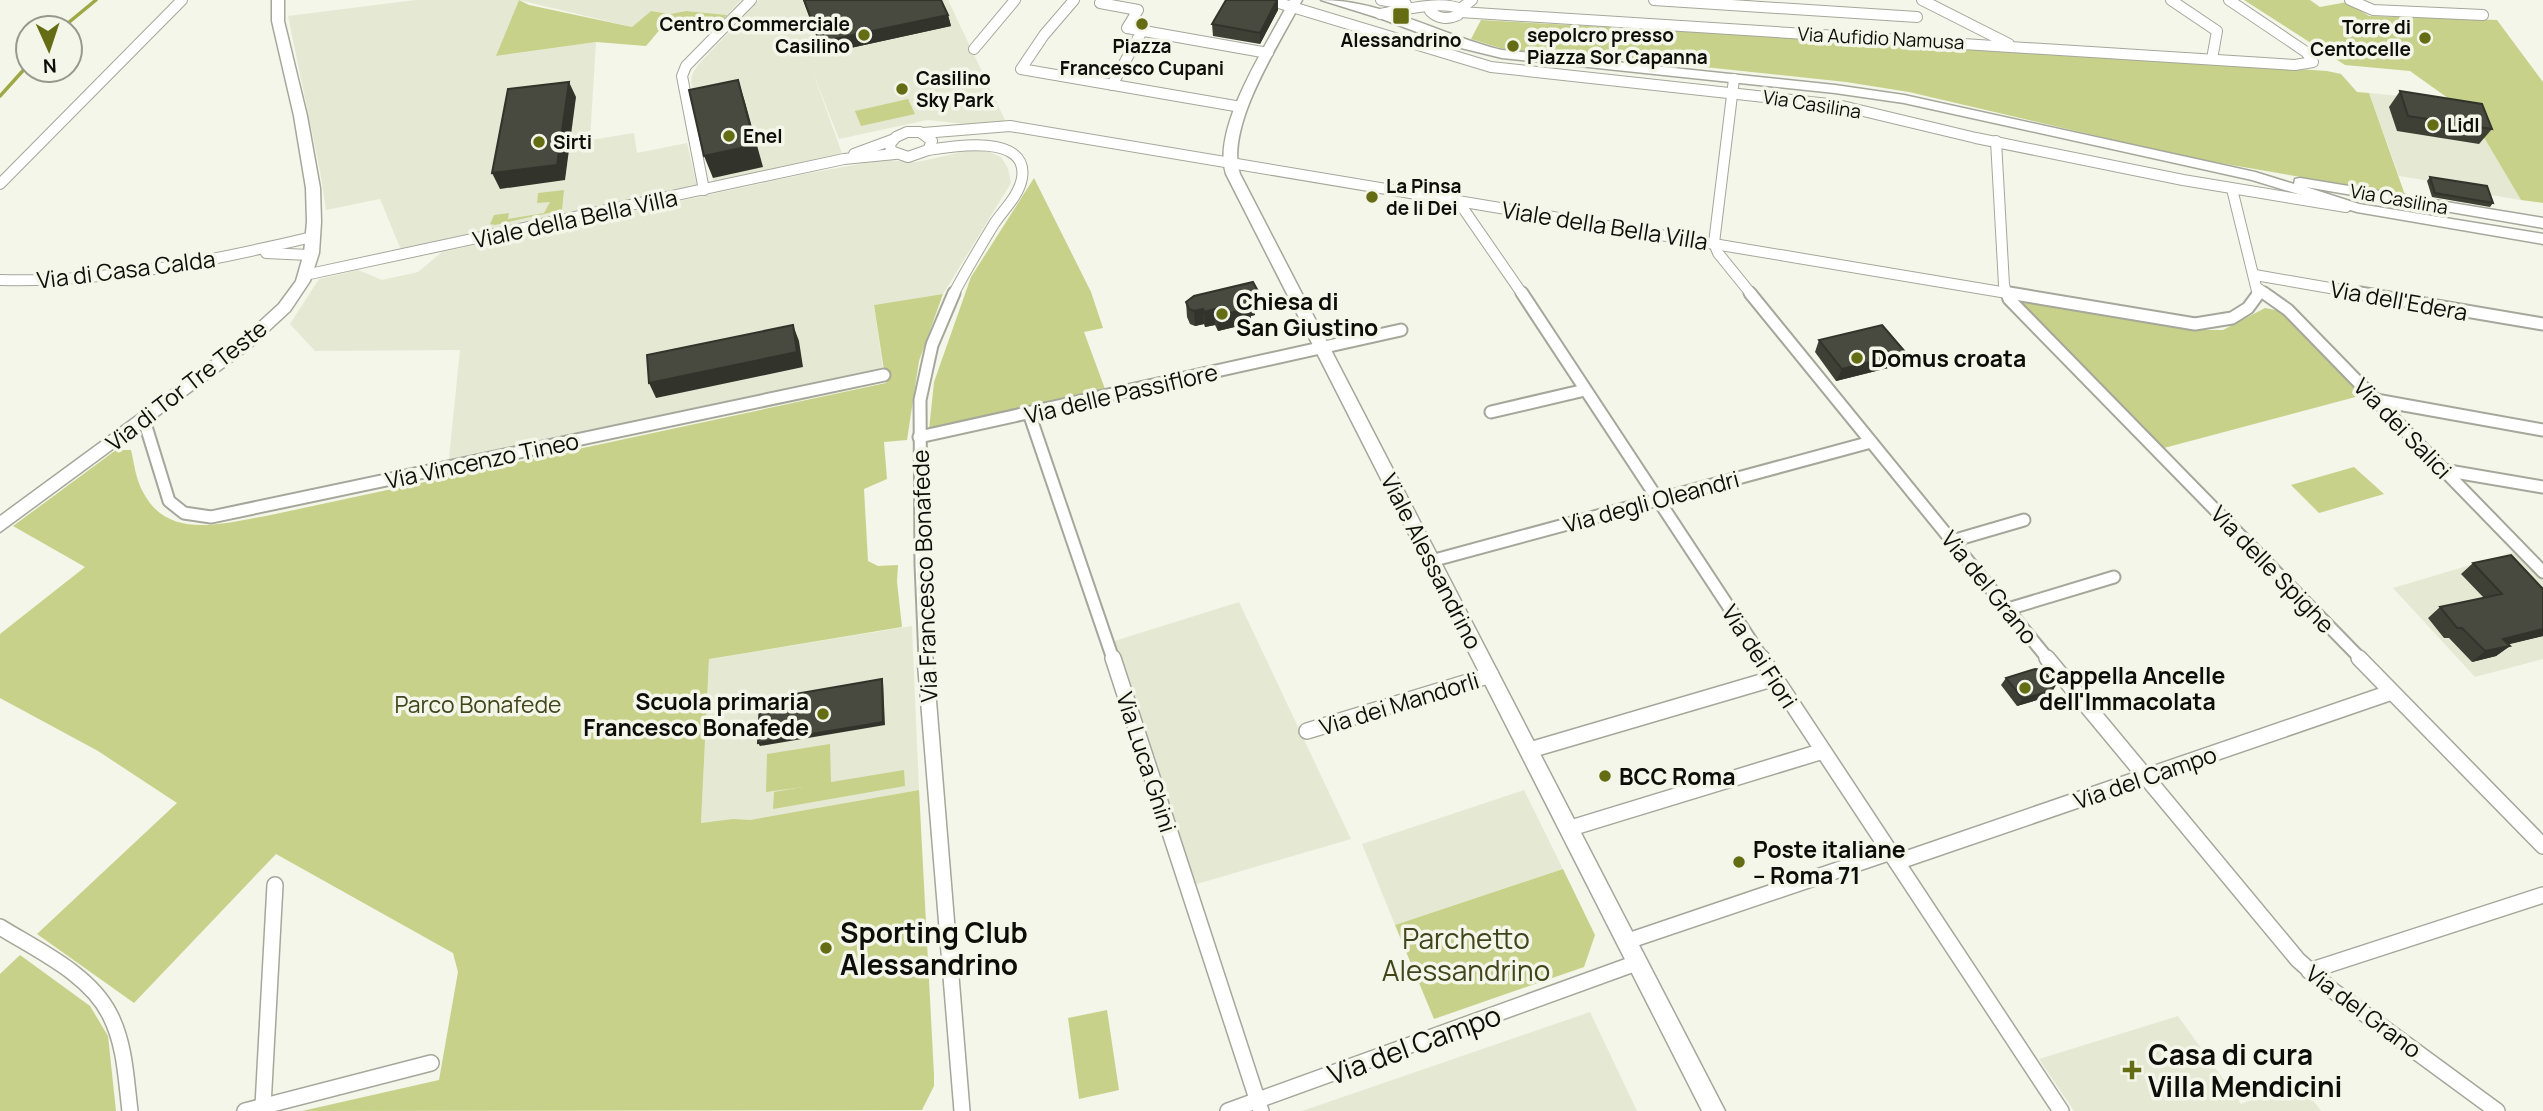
<svg xmlns="http://www.w3.org/2000/svg" width="2543" height="1111" viewBox="0 0 2543 1111" font-family="Manrope,sans-serif">
<style>
.built{fill:#e5e9d4}
.green{fill:#c7d18a}
.lines{fill:none;stroke-linecap:round;stroke-linejoin:round}
.stream{stroke:#9ea946;stroke-width:3.5}
.street-far2-casing{stroke:#a5a79b;stroke-width:12}
.street-far1-casing{stroke:#a5a79b;stroke-width:15}
.street-casing{stroke:#a5a79b;stroke-width:18}
.secondary-casing{stroke:#a5a79b;stroke-width:3}
.street-far2{stroke:#fff;stroke-width:10}
.street-far1{stroke:#fff;stroke-width:11}
.street{stroke:#fff;stroke-width:15}
.secondary{fill:#fff;fill-rule:evenodd}
.wall{fill:#3e4036}
.shaded-wall{fill:#32342c}
.building{fill:#484a3f;stroke:#32342c;stroke-width:2}
.poi-dot{fill:#656d14;stroke:#f3f6e8;stroke-width:2.5}
.labels{text-anchor:middle;dominant-baseline:central;stroke-width:7;stroke-linejoin:round;paint-order:stroke}
.far-poi-label{font-size:19px;font-weight:bold;fill:#0d0e09;stroke:#f3f6e8;text-anchor:start}
.far-street-label{font-size:19px;fill:#0d0e09;stroke:#f3f6e8}
.street-label{font-size:23px;fill:#0d0e09;stroke:#f3f6e8}
.poi-label{font-size:23px;font-weight:bold;fill:#0d0e09;stroke:#f3f6e8;text-anchor:start}
.park-label{font-size:23px;fill:#40451c;stroke:#f3f6e8}
.near-poi-label{font-size:28px;font-weight:bold;fill:#0d0e09;stroke:#f3f6e8;text-anchor:start}
.near-park-label{font-size:28px;fill:#40451c;stroke:#f3f6e8}
.near-street-label{font-size:28px;fill:#0d0e09;stroke:#f3f6e8}
</style>
<rect width="100%" height="100%" fill="#f3f6e8"/>
<!-- built -->
<g class="built">
<path d="M415,0H741L727,15L686,11L670,14L651,11L632,27L519,0L497,56L596,42L590,140L634,133L637,153L687,143L697,186L401,250L380,199L326,210L320,171L288,16Z"/>
<path d="M759,0H948L1006,122L975,125L927,120L839,139L813,73L843,156L714,184L691,82L692,75L698,65Z"/>
<path d="M2369,93L2463,102L2521,200L2485,194L2484,190L2399,176Z"/>
<path d="M967,151H987L1001,157L1008,168L1011,183L943,294L874,305L884,375L448,468L460,350L315,351L290,324L319,279L358,270L382,280L418,272L442,252L810,173L882,160L917,162Z"/>
<path d="M2514,552L2543,581V659L2475,677L2393,588Z"/>
<path d="M1239,602L1351,839L1190,886L1108,643Z"/>
<path d="M912,626L919,790L750,820L701,823L709,659Z"/>
<path d="M1524,790L1563,869L1395,925L1362,844Z"/>
<path d="M1590,1012L1637,1111H1302Z"/>
<path d="M2178,1016L2241,1104L2299,1081L2321,1111H2074L2039,1059Z"/>
</g>
<!-- green -->
<g class="green">
<path d="M519,0L529,5L632,27L651,11L670,14L686,11L727,15L712,32H688L686,20H668L646,46L596,42L496,56Z"/>
<path d="M2244,0H2310L2320,7L2347,2L2369,16L2497,20L2543,82V203L2521,200L2463,102L2452,101L2410,71L2345,65Z"/>
<path d="M1481,20L2023,50L2327,71L2341,74L2357,92L2369,93L2405,195L2191,158L1909,92L1846,82L1638,60L1572,58L1510,51L1471,39Z"/>
<path d="M908,99L915,114L861,126L855,111Z"/>
<path d="M1034,178L1091,292L1103,328L1084,332L1105,389L929,430L934,382L971,277Z"/>
<path d="M564,190L562,210L495,225L490,224L494,215L509,213L508,219L544,213L550,202L537,203L538,193Z"/>
<path d="M943,294L919,361L907,440L884,442L887,479L864,489L868,561L878,566L898,565L897,582L902,627L709,659L701,823L733,819L750,820L919,790L934,1075V1086L922,1110L302,1111L439,1080L458,972L453,953L276,854L134,1003L37,934L177,803L98,751L0,698V634L85,567L13,526L116,450H131C134,463 136,480 143,492C168,541 223,523 266,516L886,383L874,305Z"/>
<path d="M2018,301L2191,330H2223L2265,308L2280,311L2363,395L2164,448Z"/>
<path d="M2354,467L2384,494L2319,513L2291,485Z"/>
<path d="M830,744L831,782L904,770L905,786L773,809L774,792L803,787L766,792L767,754Z"/>
<path d="M1563,869L1595,935L1584,967L1434,1019L1395,925Z"/>
<path d="M20,955L90,1006L108,1036L116,1111H0V974Z"/>
<path d="M1107,1010L1119,1090L1079,1099L1068,1018Z"/>
</g>
<g class="lines">
<!-- stream -->
<g class="stream">
<path d="M62,28L96,0"/>
<path d="M0,96L28,65"/>
</g>
<defs>
<g id="street-far2">
<path d="M1074,0L1044,35L1021,69L1241,107"/>
<path d="M1269,0L1491,67L1838,105L1976,138L2183,180L2346,207"/>
<path d="M1381,0L1406,4"/>
<path d="M1654,0L1917,17"/>
<path d="M1922,0L2009,44"/>
<path d="M2171,0L2217,31L2212,59"/>
<path d="M2350,0L2373,10L2483,15"/>
<path d="M1100,3L1138,10L1127,28L1268,53"/>
<path d="M1431,6L1430,11C1438,19 1448,20 1458,15L1460,9L1472,0"/>
<path d="M1460,12L2295,65L2313,62L2306,52L2229,0"/>
<path d="M1380,14C1402,10 1442,0 1460,9"/>
<path d="M974,49L1015,0"/>
<path d="M1734,79L1714,243L1718,253L1752,295"/>
<path d="M1112,85L1142,31"/>
<path d="M907,132H920L932,141L928,150L908,157L891,151L890,144L896,137Z"/>
<path d="M923,133L1010,126L2019,295"/>
<path d="M1996,141L2004,285L2007,295"/>
<path d="M928,150C952,146 1029,133 1022,178C1019,196 1003,210 994,224C980,247 966,270 953,295"/>
<path d="M854,154L892,140"/>
<path d="M0,184L182,0"/>
<path d="M2232,189L2258,295"/>
<path d="M704,190L682,76L686,66L751,0"/>
<path d="M1458,201L1523,295"/>
<path d="M266,253L309,255"/>
<path d="M305,275L844,159L895,154"/>
<path d="M2255,275L2370,295"/>
<path d="M0,280C104,283 211,261 312,237"/>
<path d="M2259,289L2267,295"/>
</g>
<g id="street-far1">
<path d="M1522,293L1763,659"/>
<path d="M1750,293L2048,659"/>
<path d="M2007,293L2009,299L2361,659"/>
<path d="M2009,293L2195,324L2232,318L2248,308L2259,293"/>
<path d="M2264,293L2288,310L2543,572"/>
<path d="M2360,293L2543,324"/>
<path d="M2376,400L2543,430"/>
<path d="M1491,412L1585,390"/>
<path d="M1029,413L1113,659"/>
<path d="M144,420L169,501L184,513L211,517L884,375"/>
<path d="M919,437L1401,330"/>
<path d="M2443,470L2543,487"/>
<path d="M1952,541L2024,520"/>
<path d="M1431,561L1871,442"/>
<path d="M2008,609L2114,577"/>
<path d="M925,659L921,564L920,400L932,345L954,293"/>
</g>
<g id="street">
<path d="M925,658L962,1111"/>
<path d="M1113,658L1261,1111"/>
<path d="M1762,658L2061,1111"/>
<path d="M2047,658L2298,960L2332,990L2497,1111"/>
<path d="M2359,658L2543,846"/>
<path d="M1307,731L1491,675"/>
<path d="M1530,750L1775,678"/>
<path d="M1571,828L1823,751"/>
<path d="M1897,862L2392,692"/>
<path d="M0,927C37,950 90,974 110,1015C125,1044 126,1079 130,1111"/>
<path d="M1628,941L1891,852"/>
<path d="M2309,971L2543,895"/>
<path d="M263,1106L275,885"/>
<path d="M245,1111L431,1063"/>
<path d="M1228,1111L1639,962"/>
</g>
<g id="secondary">
<path d="M272,0H284V21L307,116L320,188L321,222L319,253L310,281L290,311L250,348L0,532V516L240,340L279,304L296,281L304,253L307,222L306,188L294,116L272,21Z"/>
<path d="M1290,0H1302C1280,43 1224,127 1240,174L1725,1111H1702L1226,174C1211,127 1268,43 1290,0Z"/>
<path d="M1321,0C1383,0 1443,36 1502,50L1835,85L1904,95L2255,172L2294,184L2295,179L2300,178L2543,218V228L2306,187L2359,204L2543,234V244L2357,212L2252,180L1904,103L1835,93L1502,58L1457,47L1382,19Z"/>
</g>
</defs>
<!-- street-far2 casing -->
<use href="#street-far2" class="street-far2-casing"/>
<!-- street-far1 casing -->
<use href="#street-far1" class="street-far1-casing"/>
<!-- street casing -->
<use href="#street" class="street-casing"/>
<!-- secondary casing -->
<use href="#secondary" class="secondary-casing"/>
<!-- street-far2 -->
<use href="#street-far2" class="street-far2"/>
<!-- street-far1 -->
<use href="#street-far1" class="street-far1"/>
<!-- street -->
<use href="#street" class="street"/>
<!-- secondary -->
<use href="#secondary" class="secondary"/>
</g>
<!-- wall -->
<g class="wall">
<path d="M803,0H941L948,15L951,26L823,54Z"/>
<path d="M1278,0V10L1260,44L1213,36L1212,24Z"/>
<path d="M2400,91L2492,129L2479,144L2397,131L2389,107Z"/>
<path d="M2430,177L2493,203L2490,207L2432,197L2427,181Z"/>
<path d="M1259,293V309L1255,310V315L1251,316V323L1218,331L1215,325L1205,327L1204,324L1195,326L1190,324L1187,317L1186,302Z"/>
<path d="M1819,340L1906,353L1900,365L1836,381L1815,352Z"/>
<path d="M2473,563L2543,636L2508,644L2510,646L2496,656L2472,662L2449,638H2444L2428,618L2440,607L2484,598L2461,574Z"/>
<path d="M2006,678L2047,697L2017,706L2001,685Z"/>
</g>
<!-- shaded-wall -->
<g class="shaded-wall">
<path d="M1278,0V10L1260,44V33Z"/>
<path d="M948,15L951,26L823,54L820,42Z"/>
<path d="M738,80L745,102L763,167L713,178L704,156Z"/>
<path d="M569,82L576,97L565,180L500,189L492,173Z"/>
<path d="M1259,293V309L1255,310V315L1251,316V323L1218,331L1217,316L1248,302L1252,295Z"/>
<path d="M1203,309L1204,324L1195,326L1194,311Z"/>
<path d="M1215,309V325L1205,327L1204,312Z"/>
<path d="M793,325L799,341L803,367L656,398L649,383Z"/>
<path d="M1906,353L1900,365L1836,381L1842,369Z"/>
<path d="M2543,629V636L2490,649L2503,639Z"/>
<path d="M2510,646L2496,656L2472,662L2485,651Z"/>
<path d="M882,679L883,683L885,725L760,746L758,743Z"/>
<path d="M2052,690L2047,697L2017,706L2023,699Z"/>
</g>
<!-- building -->
<g class="building">
<path d="M804,0H941L948,15L820,42Z"/>
<path d="M1226,0H1277L1260,33L1212,24Z"/>
<path d="M738,80L755,145L704,156L689,90Z"/>
<path d="M569,82L557,165L492,173L508,89Z"/>
<path d="M2400,91L2482,104L2492,129L2408,116Z"/>
<path d="M2430,177L2487,186L2493,203L2435,193Z"/>
<path d="M1253,282L1259,293L1252,295L1255,300L1248,302L1251,308L1217,316L1215,309L1204,312L1203,309L1194,311L1189,309L1186,302L1194,296Z"/>
<path d="M793,325L797,352L649,383L647,355Z"/>
<path d="M1882,325L1906,353L1842,369L1819,340Z"/>
<path d="M2511,555L2543,589V629L2503,639L2510,646L2485,651L2462,628H2457L2440,607L2502,594L2473,563Z"/>
<path d="M2035,669L2043,670L2055,685L2052,690L2023,699L2006,678Z"/>
<path d="M882,679L883,722L758,743L760,700Z"/>
</g>
<!-- markers -->
<g class="poi-dot">
<rect x="1392" y="7" width="18" height="18" rx="3.5"/>
<circle cx="1142" cy="24" r="7"/>
<circle cx="864" cy="35" r="7"/>
<circle cx="2425" cy="38" r="7"/>
<circle cx="1513" cy="46" r="7"/>
<circle cx="902" cy="89" r="7"/>
<circle cx="2433" cy="125" r="7"/>
<circle cx="729" cy="136" r="7"/>
<circle cx="539" cy="142" r="7"/>
<circle cx="1372" cy="197" r="7"/>
<circle cx="1222" cy="314" r="7"/>
<circle cx="1857" cy="358" r="7"/>
<circle cx="2025" cy="688" r="7"/>
<circle cx="823" cy="714" r="7"/>
<circle cx="1605" cy="776" r="7"/>
<circle cx="1739" cy="862" r="7"/>
<circle cx="826" cy="948" r="7"/>
<path d="M2128.5 1059.5h7v7h7v7h-7v7h-7v-7h-7v-7h7z"/>
</g>
<g class="labels">
<!-- far-poi labels -->
<g class="far-poi-label">
<text x="850" y="24" text-anchor="end">Centro Commerciale<tspan x="850" dy="22">Casilino</tspan></text>
<text x="2411" y="27" text-anchor="end">Torre di<tspan x="2411" dy="22">Centocelle</tspan></text>
<text x="1527" y="35">sepolcro presso<tspan x="1527" dy="22">Piazza Sor Capanna</tspan></text>
<text x="1401" y="40" text-anchor="middle">Alessandrino</text>
<text x="1142" y="46" text-anchor="middle">Piazza<tspan x="1142" dy="22">Francesco Cupani</tspan></text>
<text x="916" y="78">Casilino<tspan x="916" dy="22">Sky Park</tspan></text>
<text x="2447" y="125">Lidl</text>
<text x="743" y="136">Enel</text>
<text x="553" y="142">Sirti</text>
<text x="1386" y="186">La Pinsa<tspan x="1386" dy="22">de li Dei</tspan></text>
</g>
<!-- far-street labels -->
<g class="far-street-label">
<text transform="translate(1881 38) rotate(3)">Via Aufidio Namusa</text>
<text transform="translate(1812 104) rotate(9)">Via Casilina</text>
<text transform="translate(2399 199) rotate(10)">Via Casilina</text>
</g>
<!-- street labels -->
<g class="street-label">
<text transform="translate(575 218) rotate(-12)">Viale della Bella Villa</text>
<text transform="translate(1605 225) rotate(9)">Viale della Bella Villa</text>
<text transform="translate(126 269) rotate(-7)">Via di Casa Calda</text>
<text transform="translate(2399 300) rotate(10)">Via dell'Edera</text>
<text transform="translate(186 385) rotate(-38)">Via di Tor Tre Teste</text>
<text transform="translate(1121 393) rotate(-13)">Via delle Passiflore</text>
<text transform="translate(2403 428) rotate(46)">Via dei Salici</text>
<text transform="translate(482 460) rotate(-12)">Via Vincenzo Tineo</text>
<text transform="translate(1651 501) rotate(-15)">Via degli Oleandri</text>
<text transform="translate(1432 561) rotate(63)">Viale Alessandrino</text>
<text transform="translate(2273 569) rotate(46)">Via delle Spighe</text>
<text transform="translate(924 576) rotate(-92)">Via Francesco Bonafede</text>
<text transform="translate(1990 587) rotate(51)">Via del Grano</text>
<text transform="translate(1760 656) rotate(57)">Via dei Fiori</text>
<text transform="translate(1399 703) rotate(-17)">Via dei Mandorli</text>
<text transform="translate(1147 762) rotate(72)">Via Luca Ghini</text>
<text transform="translate(2145 777) rotate(-19)">Via del Campo</text>
<text transform="translate(2364 1011) rotate(37)">Via del Grano</text>
</g>
<!-- poi labels -->
<g class="poi-label">
<text x="1236" y="301">Chiesa di<tspan x="1236" dy="26">San Giustino</tspan></text>
<text x="1871" y="358">Domus croata</text>
<text x="2039" y="675">Cappella Ancelle<tspan x="2039" dy="26">dell'Immacolata</tspan></text>
<text x="809" y="701" text-anchor="end">Scuola primaria<tspan x="809" dy="26">Francesco Bonafede</tspan></text>
<text x="1619" y="776">BCC Roma</text>
<text x="1753" y="849">Poste italiane<tspan x="1753" dy="26">– Roma 71</tspan></text>
</g>
<!-- park labels -->
<g class="park-label">
<text x="478" y="704">Parco Bonafede</text>
</g>
<!-- near-poi labels -->
<g class="near-poi-label">
<text x="840" y="932">Sporting Club<tspan x="840" dy="32">Alessandrino</tspan></text>
<text x="2148" y="1054">Casa di cura<tspan x="2148" dy="32">Villa Mendicini</tspan></text>
</g>
<!-- near-park labels -->
<g class="near-park-label">
<text x="1466" y="938">Parchetto<tspan x="1466" dy="32">Alessandrino</tspan></text>
</g>
<!-- near-street labels -->
<g class="near-street-label">
<text transform="translate(1414 1044) rotate(-20)">Via del Campo</text>
</g>
</g>
<!-- north arrow -->
<g transform="translate(49 49) rotate(177)"><circle r="33" fill="#f3f6e8" stroke="#97998f" stroke-width="2"/>
<path d="M0-5L12 26L0 18L-12 26Z" fill="#656d14"/>
<text y="-10" font-size="19" font-weight="bold" text-anchor="middle" fill="#0d0e09">N</text>
</g>
</svg>
